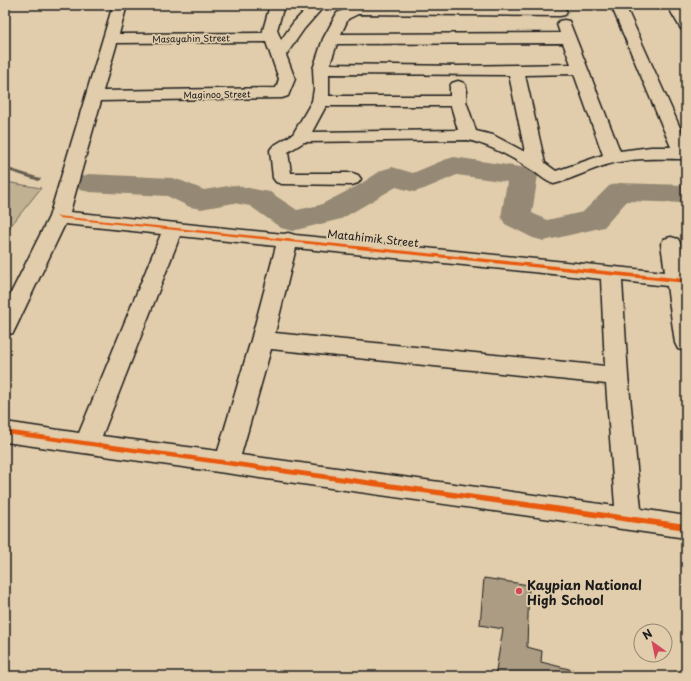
<svg xmlns="http://www.w3.org/2000/svg" width="691" height="681" viewBox="0 0 691 681" font-family="'Playpen Sans',sans-serif">
<style>
.green{fill:#c0b193;stroke:#6e6658}
.lines{fill:none;stroke-linecap:round;stroke-linejoin:round}
.stream{fill:#655d51;fill-rule:evenodd}
.river{fill:#958974;fill-rule:evenodd}
.building{fill:#ab9c83;stroke:#1c1c1c}
.minor-casing{stroke:#1c1c1c;stroke-width:3}
.minor{fill:#e1cdab;fill-rule:evenodd}
.cycleway-casing{stroke:#e1cdab;stroke-width:3}
.cycleway{fill:#e8590c;fill-rule:evenodd}
.poi-dot{fill:#d1495b;stroke:#e1cdab;stroke-width:1.5}
.labels{text-anchor:middle;dominant-baseline:central;stroke-width:3.5;stroke-linejoin:round;paint-order:stroke}
.far-street-label{font-size:9px;fill:#1c1c1c;stroke:#e1cdab}
.street-label{font-size:11px;fill:#1c1c1c;stroke:#e1cdab}
.near-poi-label{font-size:13px;font-weight:bold;fill:#1c1c1c;stroke:#e1cdab;text-anchor:start}
</style>
<rect width="100%" height="100%" fill="#e1cdab"/>
<filter id="ink" filterUnits="userSpaceOnUse"><feTurbulence type="fractalNoise" baseFrequency=".025" numOctaves="2"/><feDisplacementMap in="SourceGraphic" scale="8" xChannelSelector="R" yChannelSelector="G"/><feConvolveMatrix kernelMatrix="1 2 1 2 8 2 1 2 1" color-interpolation-filters="sRGB"/></filter>
<g filter="url(#ink)">
<!-- green -->
<path class="green" d="M6,182L41,188L5,233V183Z"/>
<g class="lines">
<!-- stream -->
<path class="stream" d="M5,167L40,178L41,179L38,181L36,180L5,170Z"/>
<!-- river -->
<path class="river" d="M454,157L533,169L538,175L532,213L547,220L583,212L609,186L619,183L686,185V203L627,201L604,227L544,241L533,238L505,224L501,217L507,182L457,175L424,189L414,192L396,187L341,219L292,231L281,228L250,206L234,203L201,209L190,207L167,196L89,192L79,189L74,183L79,177L89,174L172,178L182,181L204,190L234,185L259,190L270,192L297,210L320,205L359,185L382,170L392,167L413,173L444,160Z"/>
</g>
<!-- building -->
<path class="building" d="M484,578L529,585L527,647L542,651L541,662L573,670V676H495L503,629L480,625Z"/>
<g class="lines">
<defs>
<g id="minor">
<path d="M113,5H127L119,34L263,33V30L270,5H284L277,30L281,40L293,23L310,5H325L304,29L286,55L295,79L288,96L282,98L101,101L70,212L284,234L288,233L295,235L665,272L661,244L664,239L671,237L678,239C690,259 686,326 686,351L678,349L675,343L667,286L622,281L628,376L641,509L686,516V538L5,442V422L79,433L161,234L65,224L16,327L13,333L5,335V305L49,217ZM266,42L279,79L276,88L103,91L117,43ZM180,236L276,246L251,340L218,451L102,436ZM296,248L601,279L605,366L275,333ZM271,349L606,384L615,506L241,455Z"/>
<path d="M354,5L565,9L567,12L565,15L560,16L358,14L348,19L341,34L560,33L557,24L559,21L564,20L569,21L620,151L651,147H671L611,5H625L686,141V159C657,159 635,157 606,165C589,170 572,179 554,184C544,181 539,174 530,169C512,157 489,145 468,140L304,142L288,152L291,173H352L358,175L361,179L358,183L352,185L282,184L276,182L273,178L270,150L273,146L293,134L312,101L314,89L313,69L323,39L337,13ZM563,43L571,64L458,66L330,64L337,44ZM329,74L509,75L525,152L493,135L476,131L466,101V86L464,83L458,81L452,83L450,86V96H329ZM574,74L603,155L556,171L545,163L525,75ZM326,106H451L458,130L312,132Z"/>
<path d="M667,5H681L686,13V30L681,29Z"/>
</g>
</defs>
<!-- minor casing -->
<use href="#minor" class="minor-casing"/>
<!-- minor -->
<use href="#minor" class="minor"/>
<defs>
<g id="cycleway">
<path d="M57,216L686,279V283L59,218L57,217Z"/>
<path d="M5,430L686,524V530L5,434Z"/>
</g>
</defs>
<!-- cycleway casing -->
<use href="#cycleway" class="cycleway-casing"/>
<!-- cycleway -->
<use href="#cycleway" class="cycleway"/>
</g>
</g>
<!-- markers -->
<circle class="poi-dot" cx="519" cy="591" r="4"/>
<g class="labels">
<!-- far-street labels -->
<g class="far-street-label">
<text transform="translate(191 38) rotate(-1)">Masayahin Street</text>
<text transform="translate(217 94) rotate(-1)">Maginoo Street</text>
</g>
<!-- street labels -->
<g class="street-label">
<text transform="translate(373 238) rotate(6)">Matahimik Street</text>
</g>
<!-- near-poi labels -->
<g class="near-poi-label">
<text x="527" y="584">Kaypian National<tspan x="527" dy="15">High School</tspan></text>
</g>
</g>
<!-- margin -->
<rect width="691" height="681" fill="none" stroke="#e1cdab" stroke-width="20"/>
<rect x="10" y="10" width="671" height="661" fill="none" stroke="#1c1c1c" stroke-width="1.5" filter="url(#ink)"/>
<!-- north arrow -->
<g transform="translate(653 643) rotate(327)"><circle r="19" fill="#e1cdab" stroke="#928672"/>
<path d="M0-3L7 15L0 10L-7 15Z" fill="#d1495b"/>
<text y="-6" font-size="11" font-weight="bold" text-anchor="middle" fill="#1c1c1c">N</text>
</g>
</svg>
